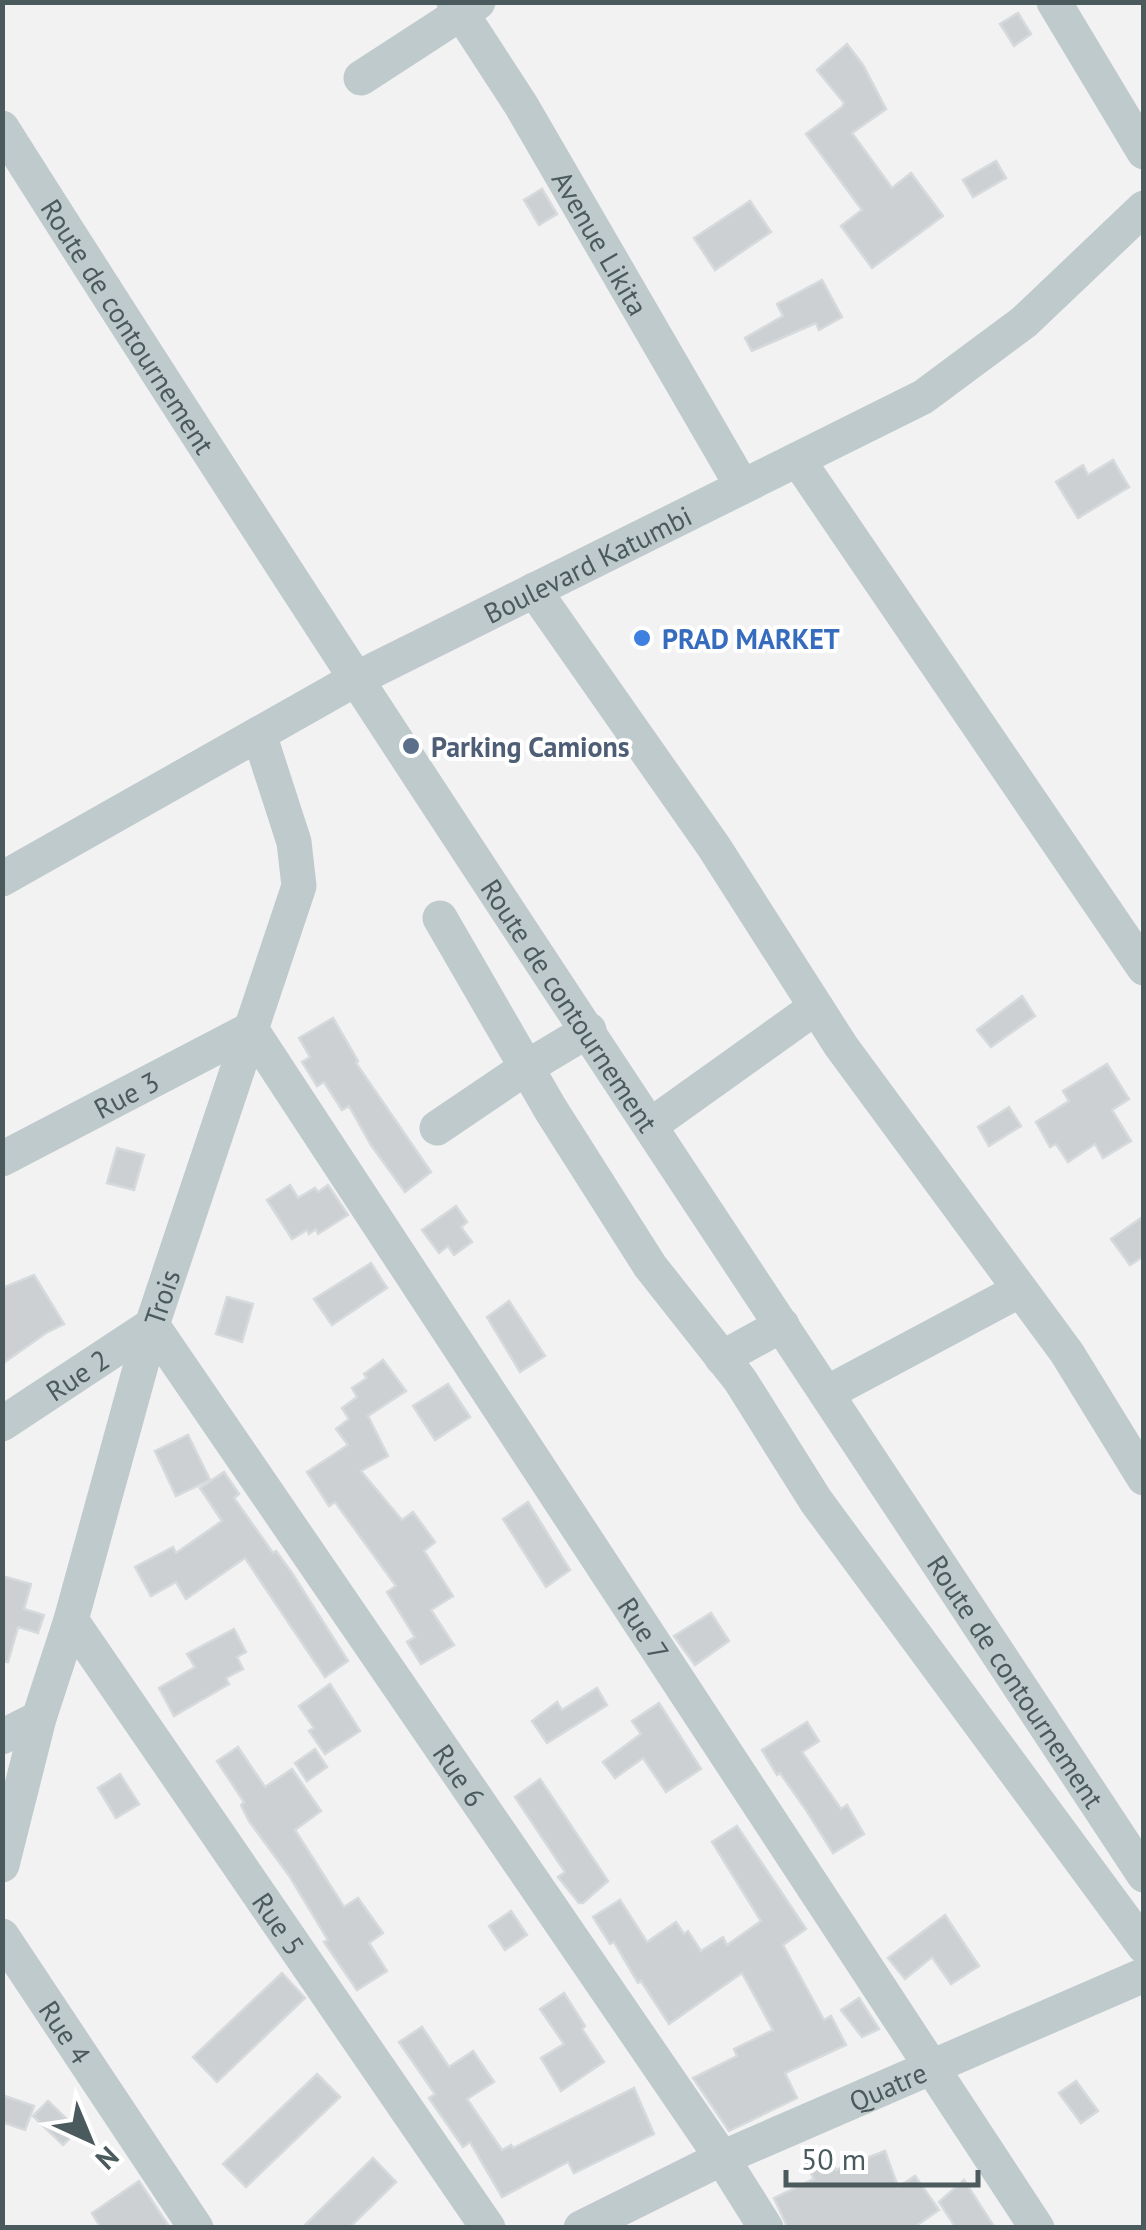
<svg xmlns="http://www.w3.org/2000/svg" width="1146" height="2230" viewBox="0 0 1146 2230" font-family="'PT Sans',sans-serif">
<style>
.building{fill:#ccd0d2;stroke:#d6dadc;stroke-width:2.5}
.lines{fill:none;stroke-linecap:round;stroke-linejoin:round}
.minor{stroke:#bfcacc;stroke-width:35}
.shop-dot{fill:#3f7fe0;stroke:#fff;stroke-width:4}
.service-dot{fill:#5c6f8a;stroke:#fff;stroke-width:4}
.labels{text-anchor:middle;dominant-baseline:central;stroke-width:8;stroke-linejoin:round;paint-order:stroke}
.street-label{font-size:28px;fill:#4b5a5d;stroke:#fff}
.shop-label{font-size:28px;font-weight:bold;fill:#366cbe;stroke:#fff;text-anchor:start}
.service-label{font-size:28px;font-weight:bold;fill:#4e5e75;stroke:#fff;text-anchor:start}
</style>
<rect width="100%" height="100%" fill="#f3f2f2"/>
<!-- building -->
<g class="building">
<path d="M1018,13L1031,34L1014,46L1000,24Z"/>
<path d="M847,44L863,65L886,109L852,133L892,188L911,173L943,216L872,268L841,226L862,210L806,134L842,107L844,103L817,70Z"/>
<path d="M996,161L1006,178L973,197L963,180Z"/>
<path d="M542,189L557,214L539,225L524,200Z"/>
<path d="M750,201L771,232L715,270L694,238Z"/>
<path d="M822,280L842,317L819,330L816,323L752,351L745,338L783,316L777,304Z"/>
<path d="M1113,460L1129,487L1078,518L1056,482L1083,465L1088,475Z"/>
<path d="M1022,996L1035,1016L991,1047L977,1030Z"/>
<path d="M333,1018L358,1061L356,1063L431,1172L405,1192L371,1145L349,1106L342,1110L324,1082L317,1086L302,1062L310,1057L299,1038Z"/>
<path d="M1107,1064L1129,1099L1112,1110L1131,1141L1103,1158L1095,1144L1068,1162L1056,1144L1050,1147L1036,1122L1069,1101L1063,1091Z"/>
<path d="M1009,1107L1021,1126L989,1146L978,1127Z"/>
<path d="M117,1148L144,1155L134,1190L107,1183Z"/>
<path d="M290,1185L298,1198L315,1188L318,1192L328,1185L348,1215L318,1234L316,1229L309,1234L307,1230L292,1239L267,1200Z"/>
<path d="M456,1206L467,1222L461,1227L472,1242L454,1255L448,1246L439,1253L422,1230Z"/>
<path d="M1144,1216V1256L1130,1265L1111,1239Z"/>
<path d="M371,1263L387,1288L332,1325L314,1299Z"/>
<path d="M34,1275L64,1324L46,1333L2,1364V1288Z"/>
<path d="M227,1297L253,1304L242,1342L216,1334Z"/>
<path d="M509,1301L545,1356L520,1372L487,1317Z"/>
<path d="M383,1360L406,1391L368,1416L388,1456L361,1471L402,1520L413,1512L435,1542L424,1551L453,1596L431,1610L454,1645L421,1664L407,1642L415,1637L387,1592L396,1586L335,1502L329,1506L307,1472L348,1445L336,1429L349,1419L342,1408L357,1397L352,1388L367,1378L364,1374Z"/>
<path d="M448,1384L470,1417L435,1440L413,1406Z"/>
<path d="M188,1435L210,1480L176,1496L155,1451Z"/>
<path d="M224,1472L239,1494L234,1498L273,1553L276,1551L292,1573L348,1661L325,1677L245,1558L186,1599L176,1582L151,1596L135,1567L173,1547L176,1553L222,1521L200,1488Z"/>
<path d="M528,1502L570,1570L546,1587L503,1519Z"/>
<path d="M2,1576L31,1584L24,1609L44,1615L38,1633L18,1627L8,1662L2,1661Z"/>
<path d="M711,1613L729,1641L695,1665L674,1636Z"/>
<path d="M234,1629L246,1652L237,1657L243,1669L226,1678L229,1684L174,1716L159,1688L195,1667L187,1654Z"/>
<path d="M330,1684L360,1731L325,1754L309,1731L314,1728L299,1706Z"/>
<path d="M597,1688L607,1705L547,1743L532,1721L557,1702L562,1710Z"/>
<path d="M659,1703L701,1769L666,1792L643,1758L615,1778L603,1762L641,1734L632,1721Z"/>
<path d="M807,1722L819,1741L802,1752L841,1809L847,1805L864,1834L833,1853L806,1810L780,1773L777,1775L762,1750Z"/>
<path d="M238,1747L265,1787L292,1769L321,1811L295,1830L344,1907L358,1898L383,1933L369,1943L387,1971L357,1990L324,1942L328,1940L290,1877L249,1821L241,1805L244,1802L217,1761Z"/>
<path d="M315,1749L327,1767L307,1781L295,1763Z"/>
<path d="M120,1774L139,1804L116,1818L98,1788Z"/>
<path d="M540,1779L608,1881L583,1903H579L558,1877L565,1872L515,1797Z"/>
<path d="M737,1826L806,1929L783,1945L824,2020L831,2016L846,2045L785,2073L797,2098L729,2131L693,2078L737,2056L734,2049L773,2030L742,1973L669,2024L641,1981L638,1983L614,1942L610,1944L593,1917L620,1900L647,1942L676,1922L684,1934L688,1931L701,1951L723,1937L727,1945L761,1921L712,1842Z"/>
<path d="M511,1911L527,1935L505,1950L489,1926Z"/>
<path d="M945,1915L979,1966L951,1984L932,1957L905,1979L888,1958Z"/>
<path d="M282,1973L305,1998L217,2082L193,2057Z"/>
<path d="M564,1993L585,2026L582,2029L604,2062L561,2091L541,2058L564,2044L540,2009Z"/>
<path d="M859,1998L879,2029L862,2037L841,2010Z"/>
<path d="M422,2027L449,2067L473,2051L494,2082L467,2099L502,2150L511,2145L513,2148L634,2088L654,2134L574,2173L568,2162L502,2197L470,2142L463,2147L429,2098L435,2094L399,2042Z"/>
<path d="M317,2074L340,2097L246,2187L223,2164Z"/>
<path d="M1076,2081L1098,2111L1081,2123L1059,2093Z"/>
<path d="M2,2095L34,2106L25,2130L2,2122Z"/>
<path d="M48,2101L78,2130L63,2145L33,2116Z"/>
<path d="M826,2149L836,2170L885,2151L898,2187L915,2176L939,2210L913,2228H788L774,2198L814,2179L804,2160Z"/>
<path d="M373,2158L396,2182L349,2228H302Z"/>
<path d="M964,2180L995,2228H956L939,2202Z"/>
<path d="M139,2181L170,2228H101L92,2213Z"/>
</g>
<g class="lines">
<!-- minor -->
<g class="minor">
<path id="s1" d="M454,2L521,105L742,486"/>
<path d="M1054,2L1144,152"/>
<path d="M361,78L478,2"/>
<path id="s2" d="M2,128C374,716 762,1294 1144,1875"/>
<path d="M798,460L1144,968"/>
<path d="M534,590L714,847L841,1046L1067,1353L1144,1478"/>
<path id="s3" d="M2,879L354,680L923,397L1024,322L1144,208"/>
<path d="M440,918L551,1110L650,1266L740,1380L816,1501L1144,1946"/>
<path d="M651,1125L816,1007"/>
<path d="M437,1128L527,1067L589,1030"/>
<path id="s4" d="M2,1159L251,1029L1037,2228"/>
<path d="M722,1358L782,1325"/>
<path d="M827,1393L1020,1290"/>
<path id="s5" d="M2,1424L152,1325L722,2158L766,2228"/>
<path id="s6" d="M71,1620L488,2228"/>
<path d="M2,1737L39,1718"/>
<path id="s7" d="M2,1865L39,1718L71,1620L152,1325L299,886L294,842L259,734"/>
<path id="s8" d="M2,1936L196,2228"/>
<path id="s9" d="M581,2228L722,2158L1144,1975"/>
</g>
</g>
<!-- markers -->
<circle class="shop-dot" cx="642" cy="638" r="10"/>
<circle class="service-dot" cx="411" cy="746" r="10"/>
<g class="labels">
<!-- street labels -->
<g class="street-label">
<text stroke="none"><textPath href="#s1" startOffset="282">Avenue Likita</textPath></text>
<text stroke="none"><textPath href="#s2" startOffset="235">Route de contournement</textPath></text>
<text stroke="none"><textPath href="#s3" startOffset="665">Boulevard Katumbi</textPath></text>
<text stroke="none"><textPath href="#s2" startOffset="1045">Route de contournement</textPath></text>
<text stroke="none"><textPath href="#s4" startOffset="140">Rue 3</textPath></text>
<text stroke="none"><textPath href="#s7" startOffset="590">Trois</textPath></text>
<text stroke="none"><textPath href="#s5" startOffset="90">Rue 2</textPath></text>
<text stroke="none"><textPath href="#s4" startOffset="998">Rue 7</textPath></text>
<text stroke="none"><textPath href="#s2" startOffset="1855">Route de contournement</textPath></text>
<text stroke="none"><textPath href="#s5" startOffset="725">Rue 6</textPath></text>
<text stroke="none"><textPath href="#s6" startOffset="368">Rue 5</textPath></text>
<text stroke="none"><textPath href="#s8" startOffset="115">Rue 4</textPath></text>
<text stroke="none"><textPath href="#s9" startOffset="338">Quatre</textPath></text>
</g>
<!-- shop labels -->
<g class="shop-label">
<text x="662" y="638">PRAD MARKET</text>
</g>
<!-- service labels -->
<g class="service-label">
<text x="431" y="746">Parking Camions</text>
</g>
</g>
<!-- border -->
<rect width="1146" height="2230" fill="none" stroke="#4b5a5d" stroke-width="10"/>
<!-- north arrow -->
<g transform="translate(90 2140) rotate(136)" stroke="#ffffff" stroke-width="8" paint-order="stroke">
<path d="M0-8L18 38L0 25L-18 38Z" fill="#4b5a5d"/>
<text y="-15" font-size="28" font-weight="bold" text-anchor="middle" fill="#4b5a5d">N</text>
</g>
<!-- scale -->
<path d="M786 2170v15h192v-15" fill="none" stroke="#4b5a5d" stroke-width="5"/>
<text x="801" y="2170" font-size="30" fill="#4b5a5d" stroke="#ffffff" stroke-width="8" paint-order="stroke">50 m</text>
</svg>
